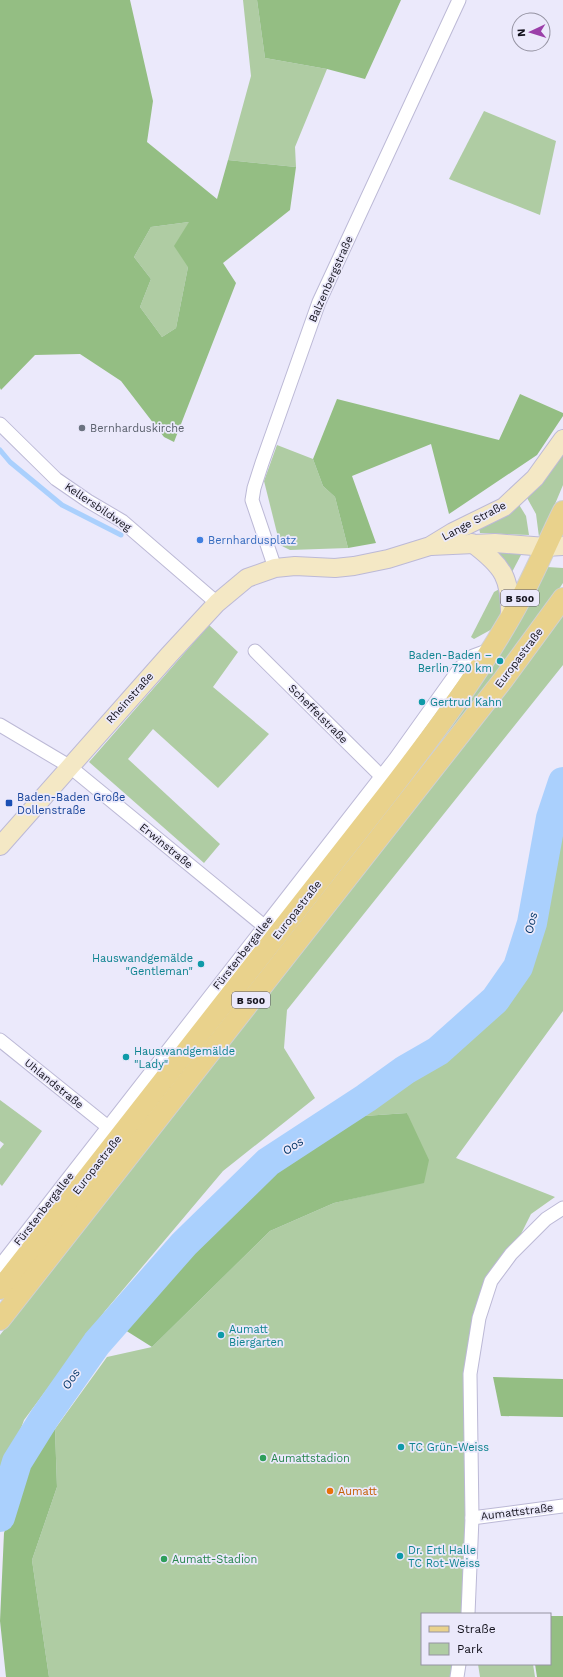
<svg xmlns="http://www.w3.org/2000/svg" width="563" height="1677" viewBox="0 0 563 1677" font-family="'Work Sans',sans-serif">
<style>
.green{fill:#afcca3}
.forest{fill:#94be83;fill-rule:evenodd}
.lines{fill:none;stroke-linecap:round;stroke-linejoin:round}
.stream{stroke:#aad0fd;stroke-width:5}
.river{stroke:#aad0fd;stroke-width:30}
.street-casing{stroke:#bcb9d6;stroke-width:15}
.secondary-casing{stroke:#bcb9d6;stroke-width:20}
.primary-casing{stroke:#d0d0d2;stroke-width:22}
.street{stroke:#fff;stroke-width:13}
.secondary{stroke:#f4e8c5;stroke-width:18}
.primary{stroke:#e9d28c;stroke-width:20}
.worship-dot{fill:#6b7280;stroke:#ebe9fb;stroke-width:1.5}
.shop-dot{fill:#3f7fe0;stroke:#ebe9fb;stroke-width:1.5}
.culture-dot{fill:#0f9aa8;stroke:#ebe9fb;stroke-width:1.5}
.transit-dot{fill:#1a4fb4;stroke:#ebe9fb;stroke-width:1.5}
.leisure-dot{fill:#2e9e5b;stroke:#ebe9fb;stroke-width:1.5}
.food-dot{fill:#e8710a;stroke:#ebe9fb;stroke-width:1.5}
.labels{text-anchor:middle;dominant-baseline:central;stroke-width:3.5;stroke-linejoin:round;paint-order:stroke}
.shield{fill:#ebe9fb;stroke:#54525f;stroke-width:1}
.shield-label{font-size:10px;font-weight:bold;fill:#13121c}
.street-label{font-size:11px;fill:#13121c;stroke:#ebe9fb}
.worship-label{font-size:11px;fill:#5b616d;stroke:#ebe9fb;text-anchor:start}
.shop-label{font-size:11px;fill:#366cbe;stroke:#ebe9fb;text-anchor:start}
.culture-label{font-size:11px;fill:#0d838f;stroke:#ebe9fb;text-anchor:start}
.transit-label{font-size:11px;fill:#164399;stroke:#ebe9fb;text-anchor:start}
.leisure-label{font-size:11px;fill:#27864d;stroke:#ebe9fb;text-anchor:start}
.food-label{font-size:11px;fill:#c56008;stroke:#ebe9fb;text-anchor:start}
.water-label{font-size:12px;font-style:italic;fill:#043768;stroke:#ebe9fb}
</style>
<rect width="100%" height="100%" fill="#ebe9fb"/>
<!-- green -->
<g class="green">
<path d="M243,0H257L265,58L327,69L295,147L296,167L228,160L251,76Z"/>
<path d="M484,111L556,141L540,215L449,179Z"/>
<path d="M189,222L188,267L176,328L162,337L140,307L151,279L134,257L151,227Z"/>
<path d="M277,445L313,459L323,486L335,497L348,548L290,550L280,545L264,481Z"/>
<path d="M563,451V485L542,535L539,537L536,514L526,496Z"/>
<path d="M518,503L526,516L529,535L480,533L479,528Z"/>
<path d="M499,552L522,553L511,574L498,554Z"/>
<path d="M547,567L563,568V583L536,623L410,782L409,781Z"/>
<path d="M503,587L505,607L494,628L474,639L471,637L494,592Z"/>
<path d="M563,615V665L287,1010L284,1048L315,1098L223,1171L105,1311L24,1420L0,1485V1335L529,662Z"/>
<path d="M209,625L238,652L213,687L269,734L218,788L153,729L128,759L220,844L204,863L89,762Z"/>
<path d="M563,827V1011L456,1158L555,1197L531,1214L511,1254L491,1281L474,1347L468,1614H422V1664H459L457,1677H49L32,1560L57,1487L55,1429L107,1357L152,1347L270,1231L334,1203L424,1182L407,1113L350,1117L419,1071L481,1024L529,964L552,890Z"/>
<path d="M0,1100L42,1131L2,1186L0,1184V1149L4,1144L0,1141Z"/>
<path d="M478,1664H533L535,1677H480Z"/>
</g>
<!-- forest -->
<g class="forest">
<path d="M0,0H130L153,101L147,142L217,199L228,160L296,167L290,210L223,263L236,283L174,442L164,437L121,381L80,354L35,355L1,390L0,388ZM189,222L174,246L188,267L176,328L162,337L140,307L151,279L134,257L151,227Z"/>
<path d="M257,0H401L365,79L327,69L265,58Z"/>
<path d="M520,394L563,413V416L537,455L449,514L431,444L352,476L376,543L348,548L335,497L323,486L313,459L337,399L499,440Z"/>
<path d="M407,1113L429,1160L424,1183L334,1203L270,1231L152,1347L125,1330L192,1242L276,1167L350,1117Z"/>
<path d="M493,1377L563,1379V1417L501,1416Z"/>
<path d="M55,1429L57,1487L32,1560L49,1677H6L0,1621L4,1533L26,1467Z"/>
<path d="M550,1616H563V1677H537L535,1664H550Z"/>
</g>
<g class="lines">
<!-- stream -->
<path class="stream" d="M0,450L10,462L62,505L121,535"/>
<!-- river -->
<path class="river" d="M0,1517L17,1462L45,1417L97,1343L184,1244L268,1162L366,1098L405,1070L438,1051L495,1000L518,967L532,923L551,818L563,782"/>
<defs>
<g id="street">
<path d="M0,424L56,479L88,501L122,521L217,603"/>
<path d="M275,568L252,500L254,488L262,463L319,302L459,0"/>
<path d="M255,651L381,776"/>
<path d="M0,725L69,766L264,926"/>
<path d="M0,1040L108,1127"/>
<path d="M0,1266L395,759L460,668L473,656L492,649"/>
<path d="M472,1518L563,1506"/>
<path d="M468,1614L472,1518L470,1374L479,1318L491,1281L511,1254L546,1219L563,1208"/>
<path d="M457,1677L459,1664"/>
</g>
<g id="secondary">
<path d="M472,543C504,567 511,578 510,618"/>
<path d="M431,546L495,543L546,547L563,546"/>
<path d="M0,846L169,655L217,603L247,578L275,568L295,566L335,568L354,566L388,559L430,546L453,532L504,507L535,478L563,439"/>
</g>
<g id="primary">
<path d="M0,1289L386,796C430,739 473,682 509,620C530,585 545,547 563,511"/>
<path d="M0,1320L503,680L563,598"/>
</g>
</defs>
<!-- street casing -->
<use href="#street" class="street-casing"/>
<!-- secondary casing -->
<use href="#secondary" class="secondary-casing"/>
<!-- primary casing -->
<use href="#primary" class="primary-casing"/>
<!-- street -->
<use href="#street" class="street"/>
<!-- secondary -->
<use href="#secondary" class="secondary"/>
<!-- primary -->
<use href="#primary" class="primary"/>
</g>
<!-- markers -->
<circle class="worship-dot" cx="82" cy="428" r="4"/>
<circle class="shop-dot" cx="200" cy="540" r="4"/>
<g class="culture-dot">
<circle cx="500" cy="661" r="4"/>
<circle cx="422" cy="702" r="4"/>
<circle cx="201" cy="964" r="4"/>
<circle cx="126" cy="1057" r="4"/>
<circle cx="221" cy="1335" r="4"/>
<circle cx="401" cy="1447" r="4"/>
<circle cx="400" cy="1556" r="4"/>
</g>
<rect class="transit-dot" x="5" y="799" width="8" height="8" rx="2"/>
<g class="leisure-dot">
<circle cx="263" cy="1458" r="4"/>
<circle cx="164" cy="1559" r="4"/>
</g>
<circle class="food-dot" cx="330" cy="1491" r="4"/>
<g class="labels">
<!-- shield labels -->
<g class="shield">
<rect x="501" y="590" width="38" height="16" rx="3"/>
<rect x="232" y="992" width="38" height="16" rx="3"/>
</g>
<g class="shield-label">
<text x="520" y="598">B 500</text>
<text x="251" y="1000">B 500</text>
</g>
<!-- street labels -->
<g class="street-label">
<text transform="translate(331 279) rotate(-66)">Balzenbergstraße</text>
<text transform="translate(98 507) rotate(34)">Kellersbildweg</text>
<text transform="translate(474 521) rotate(-28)">Lange Straße</text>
<text transform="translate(519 658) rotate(-53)">Europastraße</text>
<text transform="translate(130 698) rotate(-48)">Rheinstraße</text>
<text transform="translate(318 714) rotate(45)">Scheffelstraße</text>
<text transform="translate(166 846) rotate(39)">Erwinstraße</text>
<text transform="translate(297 910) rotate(-52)">Europastraße</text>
<text transform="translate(243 953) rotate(-52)">Fürstenbergallee</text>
<text transform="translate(54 1084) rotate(39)">Uhlandstraße</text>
<text transform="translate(97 1165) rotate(-52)">Europastraße</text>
<text transform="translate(44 1209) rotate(-52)">Fürstenbergallee</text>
<text transform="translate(517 1512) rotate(-7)">Aumattstraße</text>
</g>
<!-- worship labels -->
<g class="worship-label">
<text x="90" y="428">Bernharduskirche</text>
</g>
<!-- shop labels -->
<g class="shop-label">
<text x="208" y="540">Bernhardusplatz</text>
</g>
<!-- culture labels -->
<g class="culture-label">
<text x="492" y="655" text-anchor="end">Baden-Baden –<tspan x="492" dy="13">Berlin 720 km</tspan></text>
<text x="430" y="702">Gertrud Kahn</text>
<text x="193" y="958" text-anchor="end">Hauswandgemälde<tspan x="193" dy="13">"Gentleman"</tspan></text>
<text x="134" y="1051">Hauswandgemälde<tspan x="134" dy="13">"Lady"</tspan></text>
<text x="229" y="1329">Aumatt<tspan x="229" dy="13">Biergarten</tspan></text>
<text x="409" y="1447">TC Grün-Weiss</text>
<text x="408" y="1550">Dr. Ertl Halle<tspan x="408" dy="13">TC Rot-Weiss</tspan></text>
</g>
<!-- transit labels -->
<g class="transit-label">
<text x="17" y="797">Baden-Baden Große<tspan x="17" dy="13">Dollenstraße</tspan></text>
</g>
<!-- leisure labels -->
<g class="leisure-label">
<text x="271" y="1458">Aumattstadion</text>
<text x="172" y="1559">Aumatt-Stadion</text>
</g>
<!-- food labels -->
<g class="food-label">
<text x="338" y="1491">Aumatt</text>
</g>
<!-- water labels -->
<g class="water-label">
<text transform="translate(531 923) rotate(-76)">Oos</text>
<text transform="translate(293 1146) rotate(-33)">Oos</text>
<text transform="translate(71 1379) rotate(-55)">Oos</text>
</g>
</g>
<!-- legend -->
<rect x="421" y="1613" width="130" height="52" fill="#ebe9fb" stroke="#9593a2"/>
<rect x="429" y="1626" width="20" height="6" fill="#e9d28c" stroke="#9593a2"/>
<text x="457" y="1633" font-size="12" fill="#13121c">Straße</text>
<rect x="429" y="1643" width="20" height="12" fill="#afcca3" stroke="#9593a2"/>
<text x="457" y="1653" font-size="12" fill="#13121c">Park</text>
<!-- north arrow -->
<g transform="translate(531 32) rotate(266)"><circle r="19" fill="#ebe9fb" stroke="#9593a2"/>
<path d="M0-3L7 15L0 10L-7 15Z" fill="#9b3fa9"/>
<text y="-6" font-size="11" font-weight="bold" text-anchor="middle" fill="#13121c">N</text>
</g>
</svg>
